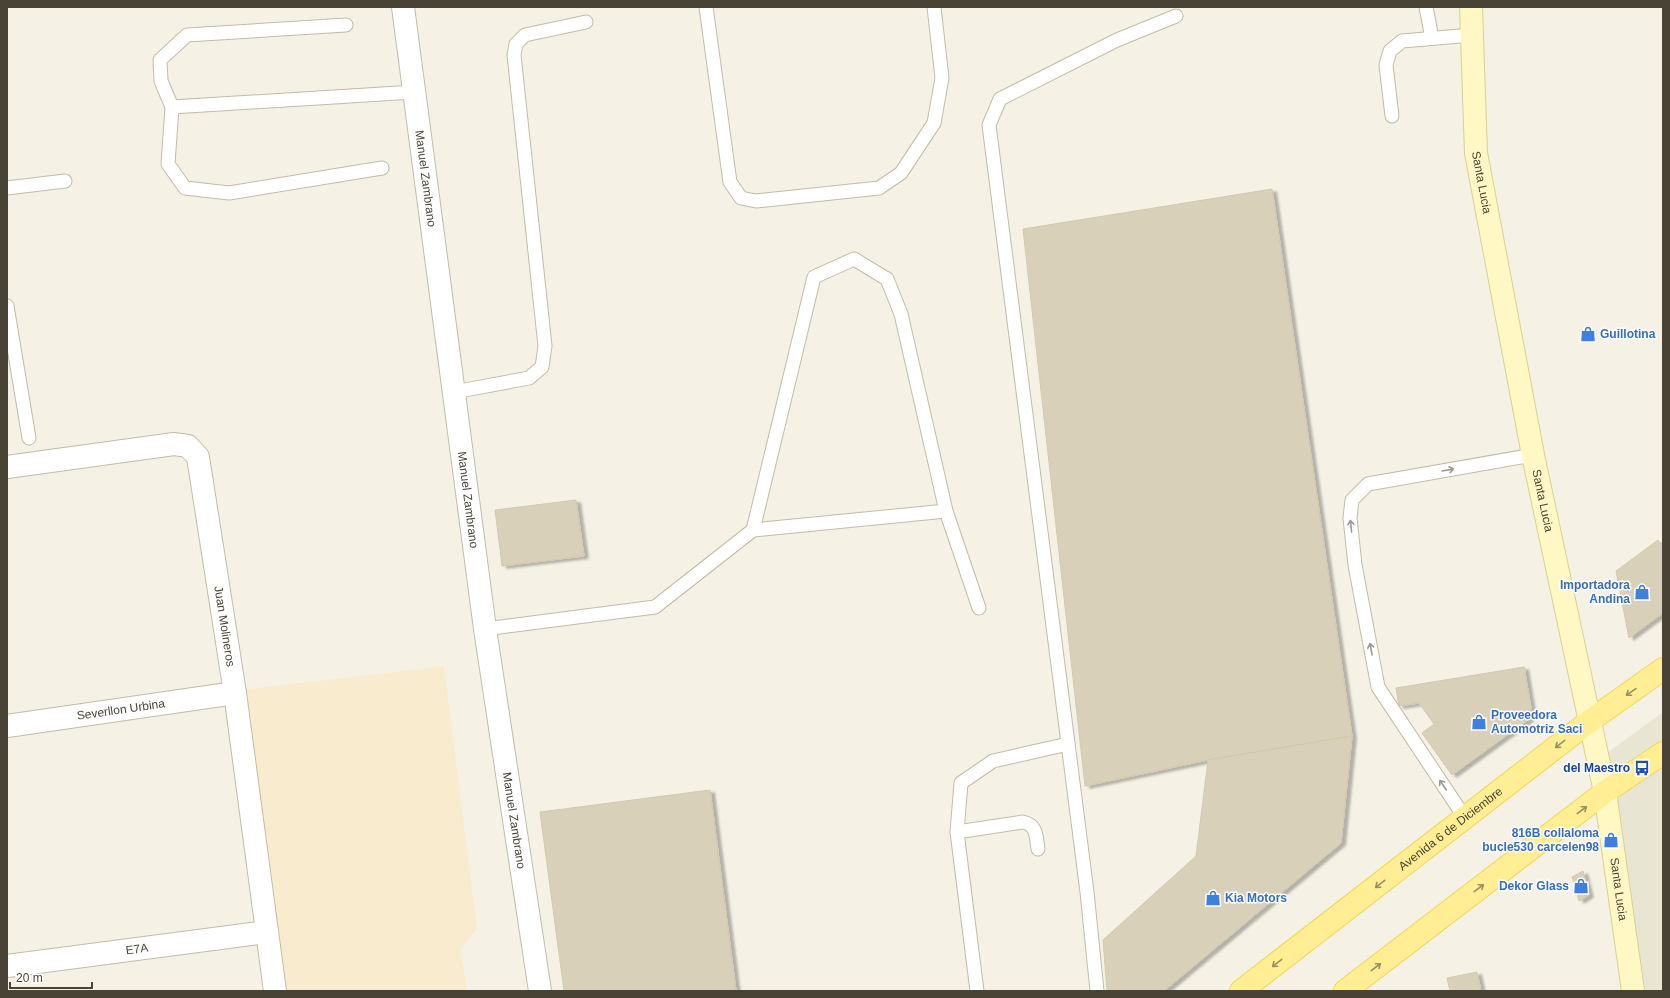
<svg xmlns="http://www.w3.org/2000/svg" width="1670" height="998" viewBox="0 0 1670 998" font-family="Helvetica,sans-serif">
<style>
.residential{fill:#e9e5d3}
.commercial{fill:#f9ecce}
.building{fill:#d8d0b9;stroke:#d3c9ac;filter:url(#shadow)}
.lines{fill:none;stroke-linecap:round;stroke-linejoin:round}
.lane-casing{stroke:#c1bca7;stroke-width:15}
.street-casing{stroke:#c1bca7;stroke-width:24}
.secondary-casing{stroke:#dad090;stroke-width:24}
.primary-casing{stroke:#f2d656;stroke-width:24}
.lane{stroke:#fff;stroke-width:13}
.street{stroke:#fff;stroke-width:22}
.secondary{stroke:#fff8c5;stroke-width:22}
.primary{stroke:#ffee94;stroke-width:22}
.oneway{stroke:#9a988f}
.oneway2{stroke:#9a905f}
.labels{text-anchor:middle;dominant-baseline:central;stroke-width:3;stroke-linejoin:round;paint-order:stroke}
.street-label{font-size:12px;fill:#484334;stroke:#fff}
.shop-label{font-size:12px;font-weight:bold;fill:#366cbe;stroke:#fff;text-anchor:start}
.transit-label{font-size:12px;font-weight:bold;fill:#164399;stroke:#fff;text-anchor:end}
</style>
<defs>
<filter id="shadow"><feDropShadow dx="4.5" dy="2.5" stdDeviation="1" flood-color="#0004"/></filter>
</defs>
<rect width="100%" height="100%" fill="#f5f2e5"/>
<!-- residential -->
<path class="residential" d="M1663,712V991H1628L1591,765Z"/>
<!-- commercial -->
<path class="commercial" d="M444,666L477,929L461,950L467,991H265L223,692Z"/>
<!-- building -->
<g class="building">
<path d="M1272,189L1352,736L1208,760L1085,786L1023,229Z"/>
<path d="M576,500L584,556L502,566L495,510Z"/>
<path d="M1658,540L1663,547V613L1629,638L1616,571Z"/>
<path d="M1524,667L1531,708L1529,719L1452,775L1422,733L1434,724L1419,703L1399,706L1396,688Z"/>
<path d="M1352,736L1341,843L1164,991H1107L1103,940L1196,856L1208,760Z"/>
<path d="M710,790L736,991H564L540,812Z"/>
<path d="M1583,871L1589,895L1579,901L1572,877Z"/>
<path d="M1477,972L1481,991H1450L1447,978Z"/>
</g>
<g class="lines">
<defs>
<g id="lane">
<path d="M706,7L730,182L741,198L756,201L879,188L901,173L934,123L942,78L934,7"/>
<path d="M1426,7L1432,38"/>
<path d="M346,25L187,35L160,60L161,81L172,107L414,92"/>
<path d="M172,107L168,164L185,188L229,193L382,168"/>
<path d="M1392,116L1386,65L1390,51L1402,41L1472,35"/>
<path d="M7,188L65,181"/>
<path d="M7,306L29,438"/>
<path d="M454,392L529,378L542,367L545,346L514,55L516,44L525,35L586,22"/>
<path d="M753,530L946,511"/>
<path d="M485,629L655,607L753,530L814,277L854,259L887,279L901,314L946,511L979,608"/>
<path d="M1465,818L1378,687L1355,565L1350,518L1352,500L1368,484L1533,455"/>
<path d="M957,832L1023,822C1037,825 1036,836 1038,849"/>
<path d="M977,991L957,832L961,783L993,761L1068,744"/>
<path d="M1097,991L1087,892L989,125L1000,99L1117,40L1176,16"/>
</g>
<g id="street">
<path id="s1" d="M403,7L485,629L540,991"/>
<path id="s2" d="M7,467L174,444L188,446L198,457L235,693L275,991"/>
<path id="s3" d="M7,726L235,693"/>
<path id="s4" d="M7,966L267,932"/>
</g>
<g id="secondary">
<path id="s5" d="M1471,7L1476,153L1533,455L1605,792L1633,991"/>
</g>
<g id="primary">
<path id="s6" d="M1241,991L1591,720L1663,669"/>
<path d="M1345,991L1605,792L1663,753"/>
</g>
</defs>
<!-- lane casing -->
<use href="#lane" class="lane-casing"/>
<!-- street casing -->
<use href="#street" class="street-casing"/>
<!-- secondary casing -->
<use href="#secondary" class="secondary-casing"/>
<!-- primary casing -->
<use href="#primary" class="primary-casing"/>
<!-- lane -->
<use href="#lane" class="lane"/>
<!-- street -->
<use href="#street" class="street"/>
<!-- secondary -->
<use href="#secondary" class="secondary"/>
<!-- primary -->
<use href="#primary" class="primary"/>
</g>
<!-- one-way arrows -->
<defs><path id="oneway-shaft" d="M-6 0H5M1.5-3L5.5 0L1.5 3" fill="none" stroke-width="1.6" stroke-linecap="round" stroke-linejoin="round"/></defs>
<g class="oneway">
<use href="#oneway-shaft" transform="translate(1448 470) rotate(-10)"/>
<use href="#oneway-shaft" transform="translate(1351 526) rotate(-96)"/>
<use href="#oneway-shaft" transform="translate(1371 649) rotate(-100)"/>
<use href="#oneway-shaft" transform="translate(1443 785) rotate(-124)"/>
</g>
<g class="oneway2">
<use href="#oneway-shaft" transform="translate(1631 692) rotate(145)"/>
<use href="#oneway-shaft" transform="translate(1560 744) rotate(142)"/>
<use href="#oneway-shaft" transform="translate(1582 810) rotate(-37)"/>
<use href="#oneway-shaft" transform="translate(1380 884) rotate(142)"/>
<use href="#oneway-shaft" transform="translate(1479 888) rotate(-37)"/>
<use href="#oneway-shaft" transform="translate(1277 963) rotate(142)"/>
<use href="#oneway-shaft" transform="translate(1376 967) rotate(-37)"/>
</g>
<!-- icons -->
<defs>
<symbol id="shop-bare" viewBox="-9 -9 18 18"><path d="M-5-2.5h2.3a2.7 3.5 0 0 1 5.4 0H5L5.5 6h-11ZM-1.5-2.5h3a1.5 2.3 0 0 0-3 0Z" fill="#3f7fe0" stroke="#fff" stroke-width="2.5" paint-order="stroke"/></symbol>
<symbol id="bus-bare" viewBox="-9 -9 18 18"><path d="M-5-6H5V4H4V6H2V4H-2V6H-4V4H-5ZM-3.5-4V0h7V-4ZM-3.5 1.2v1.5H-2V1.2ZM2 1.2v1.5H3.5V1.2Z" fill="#1a4fb4" stroke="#fff" stroke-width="2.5" paint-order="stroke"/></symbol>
</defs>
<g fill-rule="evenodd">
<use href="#shop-bare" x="1577" y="323" width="22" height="22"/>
<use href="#shop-bare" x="1631" y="581" width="22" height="22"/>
<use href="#shop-bare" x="1468" y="711" width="22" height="22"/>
<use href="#bus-bare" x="1631" y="757" width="22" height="22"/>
<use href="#shop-bare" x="1600" y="829" width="22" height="22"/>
<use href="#shop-bare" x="1570" y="875" width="22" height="22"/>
<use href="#shop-bare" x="1202" y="887" width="22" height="22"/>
</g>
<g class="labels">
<!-- street labels -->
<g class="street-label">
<text stroke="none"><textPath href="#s1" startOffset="173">Manuel Zambrano</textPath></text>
<text stroke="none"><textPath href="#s5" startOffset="176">Santa Lucia</textPath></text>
<text stroke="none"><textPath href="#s1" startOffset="497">Manuel Zambrano</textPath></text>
<text stroke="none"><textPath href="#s5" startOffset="500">Santa Lucia</textPath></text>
<text stroke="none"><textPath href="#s2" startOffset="369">Juan Molineros</textPath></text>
<text stroke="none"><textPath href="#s3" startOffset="115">Severllon Urbina</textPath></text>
<text stroke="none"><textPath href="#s1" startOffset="821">Manuel Zambrano</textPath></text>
<text stroke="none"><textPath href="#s6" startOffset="265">Avenida 6 de Diciembre</textPath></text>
<text stroke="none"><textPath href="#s5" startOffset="896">Santa Lucia</textPath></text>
<text stroke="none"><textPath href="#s4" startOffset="131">E7A</textPath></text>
</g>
<!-- shop labels -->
<g class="shop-label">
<text x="1600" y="334">Guillotina</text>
<text x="1630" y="585" text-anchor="end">Importadora<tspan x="1630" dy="14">Andina</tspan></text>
<text x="1491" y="715">Proveedora<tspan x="1491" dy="14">Automotriz Saci</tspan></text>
<text x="1599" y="833" text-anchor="end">816B collaloma<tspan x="1599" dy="14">bucle530 carcelen98</tspan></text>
<text x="1569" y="886" text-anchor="end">Dekor Glass</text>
<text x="1225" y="898">Kia Motors</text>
</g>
<!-- transit labels -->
<g class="transit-label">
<text x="1630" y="768">del Maestro</text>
</g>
</g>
<!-- border -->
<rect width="1670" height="998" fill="none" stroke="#484334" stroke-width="16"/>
<!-- scale -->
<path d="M10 982v6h82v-6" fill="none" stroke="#484334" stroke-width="2"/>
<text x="16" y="982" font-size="12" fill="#484334" stroke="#ffffff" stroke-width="3" paint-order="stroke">20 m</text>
</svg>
